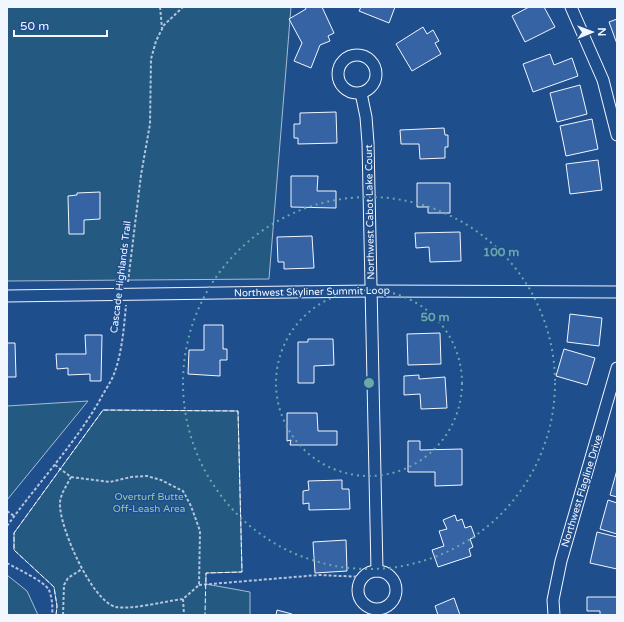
<svg xmlns="http://www.w3.org/2000/svg" width="624" height="622" viewBox="0 0 624 622" font-family="'Varela Round',sans-serif">
<style>
.green{fill:#245a82;stroke:#a8bbd7}
.building{fill:#3563a3;stroke:#f2f6ff}
.lines{fill:none;stroke-linecap:round;stroke-linejoin:round}
.street-casing{stroke:#f2f6ff;stroke-width:13}
.path{stroke:#b3c4dc;stroke-width:2;stroke-dasharray:3 2;stroke-linecap:butt}
.street{stroke:#1f4e8c;stroke-width:11}
.fence{stroke:#f2f6ff;stroke-width:1;stroke-dasharray:5 2;stroke-linecap:butt}
.ring{fill:none;stroke:#6aa9a8;stroke-width:2;stroke-dasharray:2 4}
.labels{text-anchor:middle;dominant-baseline:central;stroke-width:3;stroke-linejoin:round;paint-order:stroke}
.street-label{font-size:10px;fill:#f2f6ff;stroke:#1f4e8c}
.park-label{font-size:10px;fill:#97c8a6;stroke:#1f4e8c}
.centre{fill:#6aa9a8;stroke:#1f4e8c;stroke-width:2}
.ring-label{font-size:12px;text-anchor:middle;font-weight:bold;fill:#6aa9a8;stroke:#1f4e8c;stroke-width:3;stroke-linejoin:round;paint-order:stroke}
</style>
<rect width="100%" height="100%" fill="#1f4e8c"/>
<!-- green -->
<g class="green">
<path d="M7,7H291L269,279L7,281Z"/>
<path d="M88,401L7,500V406Z"/>
<path d="M103,410L238,411L242,572L206,573V584L250,592V615H56L57,606L54,587L14,550V533Z"/>
<path d="M7,575L27,591L38,615H7Z"/>
</g>
<!-- building -->
<g class="building">
<path d="M305,7H322L334,33L328,36L330,41L320,45L311,68L294,61L302,43L289,19L306,9Z"/>
<path d="M361,7H395L389,23L359,11Z"/>
<path d="M529,7H544L555,27L525,42L512,16Z"/>
<path d="M617,19V44L609,22Z"/>
<path d="M423,27L427,34L433,30L439,41L435,43L441,54L412,71L396,44Z"/>
<path d="M550,54L554,65L572,58L578,76L533,92L523,64Z"/>
<path d="M580,85L587,114L557,122L550,93Z"/>
<path d="M336,112L337,143L298,144V138H294V124H300V113Z"/>
<path d="M592,119L598,149L566,156L560,126Z"/>
<path d="M444,128L445,135H448V147H445V158L420,159L419,144H401L400,130Z"/>
<path d="M598,160L602,190L570,194L566,164Z"/>
<path d="M291,176H318L317,191H336V208L291,207Z"/>
<path d="M417,183H450V213H428V207H417Z"/>
<path d="M100,192V219L84,220V234H69L68,196L77,195V193Z"/>
<path d="M460,232L461,261L430,262L429,247L416,248L415,233Z"/>
<path d="M312,236L314,268L284,269V262H278L277,237Z"/>
<path d="M570,314L602,318L599,346L567,342Z"/>
<path d="M204,325H223V349H227V360H220V376L188,374L189,350H204Z"/>
<path d="M440,333L441,364L408,365L407,334Z"/>
<path d="M85,335H102L101,381H90V374L68,375V368L57,369L56,354H86Z"/>
<path d="M308,339H333L334,365L314,366V383H298V342H308Z"/>
<path d="M7,343H15L16,377H7Z"/>
<path d="M564,349L595,358L587,385L556,376Z"/>
<path d="M419,375V379L445,377L447,408L421,409L420,394L404,395V376Z"/>
<path d="M287,413H317L318,431H337V445H290L291,440L287,441Z"/>
<path d="M408,441H420V450L462,449V485L435,486V472H408Z"/>
<path d="M617,470V497L610,495Z"/>
<path d="M342,480V489H349L350,509L309,510V503L303,504V491L309,490L308,481Z"/>
<path d="M608,500L617,503V534L600,529Z"/>
<path d="M455,515L457,521L462,519L465,528L471,526L475,537L470,539L473,547L469,549L471,556L438,567L432,550L444,546L439,531L447,529L443,520Z"/>
<path d="M597,532L617,537V569L590,563Z"/>
<path d="M346,540L347,571L315,573L313,542Z"/>
<path d="M587,597H617V615H600V611H587Z"/>
<path d="M454,598L460,615H438L435,606Z"/>
<path d="M277,610L292,614V615H276Z"/>
</g>
<g class="lines">
<defs>
<g id="street">
<path d="M571,7L603,80L617,135"/>
<circle cx="357" cy="74" r="19"/>
<path d="M361,93L366,117L368,143L377,571"/>
<path d="M7,296L371,291L617,292"/>
<circle cx="377" cy="590" r="19"/>
<path d="M554,615L553,600L561,561L617,368"/>
</g>
</defs>
<!-- street casing -->
<use href="#street" class="street-casing"/>
<!-- path -->
<g class="path">
<path d="M160,7L162,28"/>
<path d="M128,282L141,175L150,124L151,59L156,41L164,25L183,7"/>
<path d="M55,465L71,477L110,482L131,477L147,476L161,480L183,491L191,506L200,531L199,585L183,599L184,615"/>
<path d="M71,477C67,485 61,493 60,502C58,525 92,602 116,607C132,610 166,601 183,599"/>
<path d="M7,511L14,516"/>
<path d="M7,526C38,483 75,444 101,398C105,390 111,382 114,374C122,353 124,327 126,305"/>
<path d="M7,563C17,569 44,581 49,590C52,597 53,608 52,615"/>
<path d="M199,585L319,575L363,577"/>
<path d="M63,615L64,585L68,578L82,569"/>
</g>
<!-- street -->
<use href="#street" class="street"/>
<!-- fence -->
<path class="fence" d="M56,615L57,606L54,587L14,550V533L103,410L238,411L242,572L206,573L205,615"/>
</g>
<!-- distance rings -->
<g class="ring">
<circle cx="369" cy="383" r="93"/>
<circle cx="369" cy="383" r="186"/>
</g>
<g class="labels">
<!-- street labels -->
<g class="street-label">
<text transform="translate(370 212) rotate(-91)">Northwest Cabot Lake Court</text>
<text transform="translate(121 277) rotate(-83)">Cascade Highlands Trail</text>
<text transform="translate(312 292) rotate(-1)">Northwest Skyliner Summit Loop</text>
<text transform="translate(582 491) rotate(-73)">Northwest Flagline Drive</text>
</g>
<!-- park labels -->
<g class="park-label">
<text x="149" y="497">Overturf Butte<tspan x="149" dy="12">Off-Leash Area</tspan></text>
</g>
</g>
<circle cx="369" cy="383" r="6" class="centre"/>
<g class="ring-label">
<text x="501" y="256">100 m</text>
<text x="435" y="321">50 m</text>
</g>
<!-- border -->
<rect width="624" height="622" fill="none" stroke="#f2f6ff" stroke-width="16"/>
<!-- north arrow -->
<g transform="translate(592 32) rotate(89)" stroke="#1f4e8c" stroke-width="3" paint-order="stroke">
<path d="M0-3L7 15L0 10L-7 15Z" fill="#f2f6ff"/>
<text y="-6" font-size="11" font-weight="bold" text-anchor="middle" fill="#f2f6ff">N</text>
</g>
<!-- scale -->
<path d="M14 30v6h93v-6" fill="none" stroke="#f2f6ff" stroke-width="2"/>
<text x="20" y="30" font-size="12" fill="#f2f6ff" stroke="#1f4e8c" stroke-width="3" paint-order="stroke">50 m</text>
</svg>
